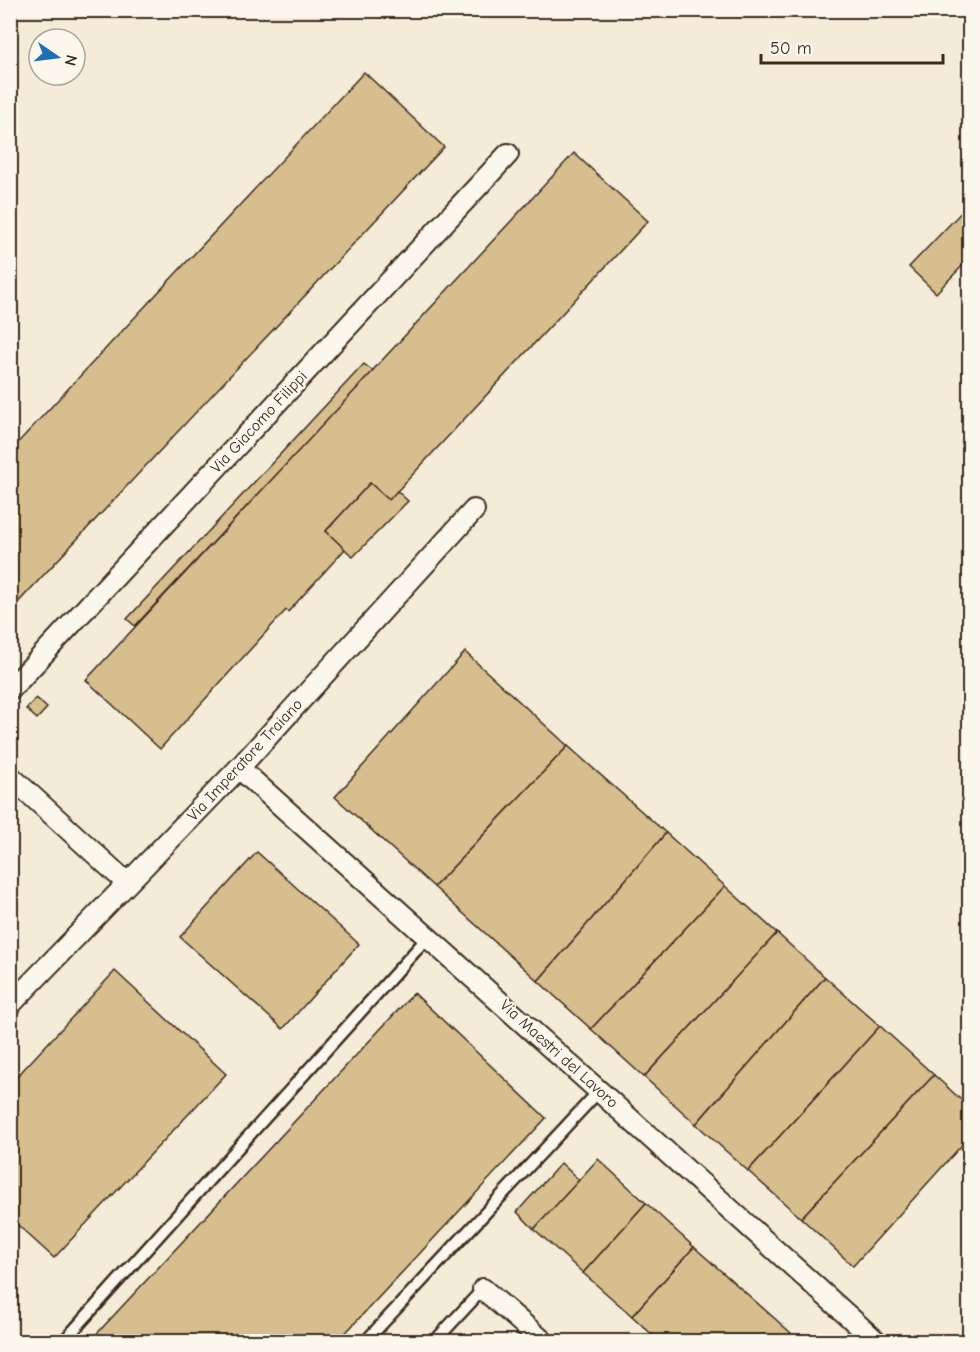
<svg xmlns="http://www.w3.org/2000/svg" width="980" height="1352" viewBox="0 0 980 1352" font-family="'Comic Neue',sans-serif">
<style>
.building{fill:#d7be8e;stroke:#3b2a1e;stroke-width:1.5}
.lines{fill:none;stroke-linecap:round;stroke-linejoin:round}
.service-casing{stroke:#3b2a1e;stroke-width:15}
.minor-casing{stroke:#3b2a1e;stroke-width:24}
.service{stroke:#fbf7ec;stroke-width:10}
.minor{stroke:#fbf7ec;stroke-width:20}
.labels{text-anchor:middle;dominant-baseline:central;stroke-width:4.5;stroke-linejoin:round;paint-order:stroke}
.street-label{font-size:16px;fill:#3b2a1e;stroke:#fbf7ec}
</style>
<rect width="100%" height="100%" fill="#f4ecd9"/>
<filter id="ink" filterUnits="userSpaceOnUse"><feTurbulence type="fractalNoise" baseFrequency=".0167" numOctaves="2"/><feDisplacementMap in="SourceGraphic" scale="12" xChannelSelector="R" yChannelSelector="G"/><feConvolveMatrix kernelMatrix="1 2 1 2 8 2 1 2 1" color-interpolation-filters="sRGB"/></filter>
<g filter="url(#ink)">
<!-- building -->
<g class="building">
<path d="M364,72L444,147L10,611V451Z"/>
<path d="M574,153L648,221L389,500L370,483L326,531L345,549L288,612L286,610L160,749L86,680Z"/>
<path d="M970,203V258L936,293L909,267Z"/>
<path d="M364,364L373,371L135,626L127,619Z"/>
<path d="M370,483L389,500L397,491L408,501L353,557L326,531Z"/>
<path d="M465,652L568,746L434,887L335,797Z"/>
<path d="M36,698L47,708L37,719L26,709Z"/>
<path d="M568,746L666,833L538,981L434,887Z"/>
<path d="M666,833L725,886L591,1029L538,981Z"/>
<path d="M257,852L359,944L283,1029L180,937Z"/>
<path d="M725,886L777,933L644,1077L591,1029Z"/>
<path d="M777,933L825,977L696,1124L644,1077Z"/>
<path d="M115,971L226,1074L54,1258L10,1218V1084Z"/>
<path d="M825,977L880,1026L748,1171L696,1124Z"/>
<path d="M414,993L546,1118L535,1130L337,1342H89Z"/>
<path d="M880,1026L934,1075L801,1218L748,1171Z"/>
<path d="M934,1075L970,1108V1136L853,1266L801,1218Z"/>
<path d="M598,1159L646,1203L583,1273L534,1229Z"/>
<path d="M561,1163L579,1180L534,1229L517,1212Z"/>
<path d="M646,1203L694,1247L632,1316L583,1273Z"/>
<path d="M694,1247L791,1333L783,1342H660L632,1316Z"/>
</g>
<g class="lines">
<defs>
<g id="service">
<path d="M63,1342L428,937"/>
<path d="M365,1342L599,1091"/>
<path d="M434,1342L483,1289"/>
</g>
<g id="minor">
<path d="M10,690L508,154"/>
<path d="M239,768L599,1091L877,1342"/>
<path d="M10,776L127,883"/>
<path d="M10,1005L239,768L474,510"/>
<path d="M483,1289L544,1342"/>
</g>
</defs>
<!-- service casing -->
<use href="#service" class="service-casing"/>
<!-- minor casing -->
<use href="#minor" class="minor-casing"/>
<!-- service -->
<use href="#service" class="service"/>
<!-- minor -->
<use href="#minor" class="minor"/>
</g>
</g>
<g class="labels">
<!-- street labels -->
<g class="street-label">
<text transform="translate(259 422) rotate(-47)">Via Giacomo Filippi</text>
<text transform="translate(245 760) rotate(-47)">Via Imperatore Traiano</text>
<text transform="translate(559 1054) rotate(42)">Via Maestri del Lavoro</text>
</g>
</g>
<!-- margin -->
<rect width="980" height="1352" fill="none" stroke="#fbf7ec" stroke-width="36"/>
<rect x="18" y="18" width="944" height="1316" fill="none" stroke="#3b2a1e" stroke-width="2" filter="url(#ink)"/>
<!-- north arrow -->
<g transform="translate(57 57) rotate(104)"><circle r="28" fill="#fbf7ec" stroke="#aea59a" stroke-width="1.5"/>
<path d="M0-4.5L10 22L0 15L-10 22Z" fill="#1f6fb2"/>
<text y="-9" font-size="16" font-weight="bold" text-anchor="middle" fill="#3b2a1e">N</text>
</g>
<!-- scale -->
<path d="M761 54v9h182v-9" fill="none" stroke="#3b2a1e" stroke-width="3"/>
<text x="770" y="54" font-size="18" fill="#3b2a1e" stroke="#fbf7ec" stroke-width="4.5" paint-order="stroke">50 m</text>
</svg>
